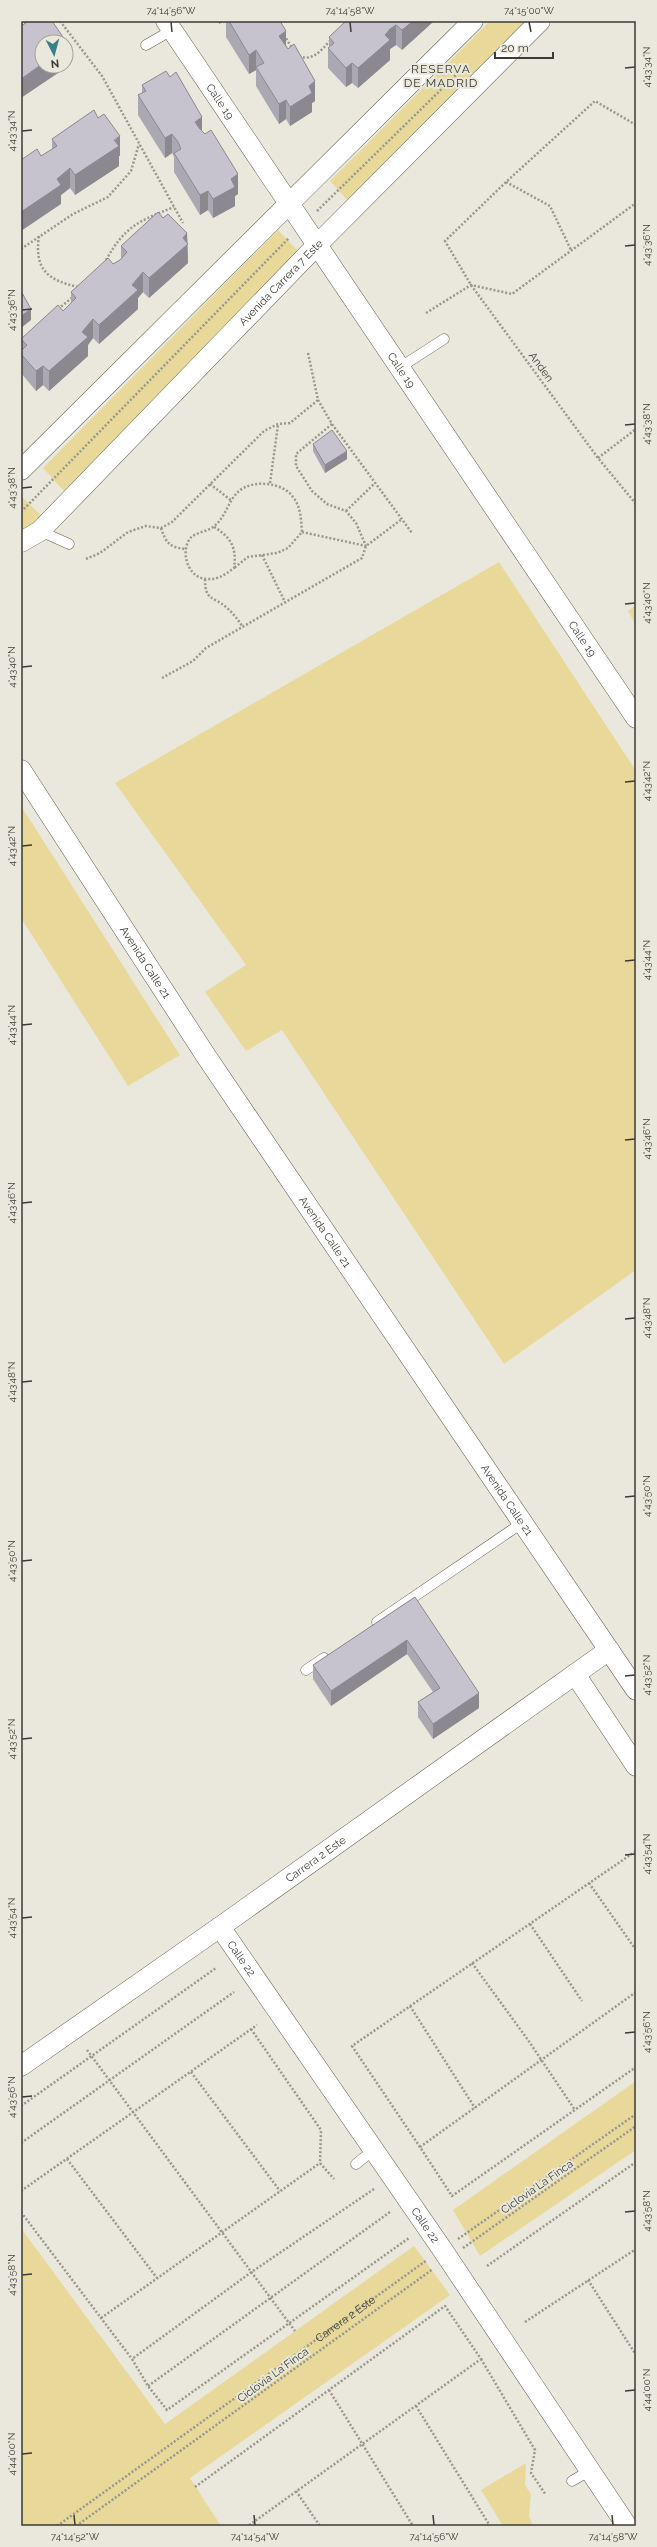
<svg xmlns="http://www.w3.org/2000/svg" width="657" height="2547" viewBox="0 0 657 2547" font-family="Raleway,sans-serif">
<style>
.green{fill:#e8d99b}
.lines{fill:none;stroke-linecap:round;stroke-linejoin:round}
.lane-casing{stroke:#615f55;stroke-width:11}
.street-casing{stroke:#615f55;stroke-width:21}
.path{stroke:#98968d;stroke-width:2.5;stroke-dasharray:2 2;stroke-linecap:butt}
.lane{stroke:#fff;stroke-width:10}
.street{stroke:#fff;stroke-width:20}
.wall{fill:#aaa8b1}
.shaded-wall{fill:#8b8890}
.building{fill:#c6c3ce;stroke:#8b8890}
.ticks{fill:none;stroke:#3b3a35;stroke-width:1.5}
.labels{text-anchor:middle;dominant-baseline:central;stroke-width:4;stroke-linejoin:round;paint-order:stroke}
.street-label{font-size:11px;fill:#3b3a35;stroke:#eae8dc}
.neighbourhood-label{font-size:12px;letter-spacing:1px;fill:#3a382f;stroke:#eae8dc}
.neatline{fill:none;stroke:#3b3a35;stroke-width:1.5}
.ticks-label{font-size:10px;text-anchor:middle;fill:#3b3a35}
</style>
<rect width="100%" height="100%" fill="#eae8dc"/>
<!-- green -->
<g class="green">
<path d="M490,21H531L348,201L330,181Z"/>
<path d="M278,230L300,253L64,491L43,468Z"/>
<path d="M21,496L42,516L21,535Z"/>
<path d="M499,562L636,771V1270L504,1364L282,1030L246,1051L205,992L246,965L115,783Z"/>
<path d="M636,605V625L628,611Z"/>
<path d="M21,806L180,1055L128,1086L21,918Z"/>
<path d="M636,2081V2150L480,2256L453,2210Z"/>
<path d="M21,2228L165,2424L414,2246L450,2295L190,2478L221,2526H21Z"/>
<path d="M526,2463L525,2485L531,2494L529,2516L533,2526H503L481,2490Z"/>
</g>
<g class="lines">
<defs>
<g id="lane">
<path d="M146,45L172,30"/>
<path d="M399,368L444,339"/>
<path d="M40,531L69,544"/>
<path d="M377,1622L522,1523"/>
<path d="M306,1670L324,1658"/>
<path d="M356,2164L372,2151"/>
<path d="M572,2481L589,2471"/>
</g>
<g id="street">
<path id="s2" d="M166,21L636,718"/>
<path d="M21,470L473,21"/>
<path id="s3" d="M21,542L40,531L317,245L540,21"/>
<path id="s4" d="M21,770L206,1056L636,1690"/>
<path d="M575,1674L636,1766"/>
<path id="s5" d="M220,1927L442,2249L627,2526"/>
<path id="s6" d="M21,2066L220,1927L609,1650"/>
</g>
</defs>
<!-- lane casing -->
<use href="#lane" class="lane-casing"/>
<!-- street casing -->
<use href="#street" class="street-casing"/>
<!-- path -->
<g class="path">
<path d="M60,21L102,76L183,223"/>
<path d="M21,26L28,21"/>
<path d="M284,35L292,48"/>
<path d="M299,56C313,62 321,50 331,40"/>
<path d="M636,125L595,101L506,182L445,241L471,285L598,458L636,504"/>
<path d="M506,182L550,206L571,250"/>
<path d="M317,211L458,73"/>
<path d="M39,236C34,270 48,280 78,287"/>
<path d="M21,249L73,214L108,197L131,171L139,144"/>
<path d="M106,260C125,226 139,221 174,207"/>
<path d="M58,309L73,297"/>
<path d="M426,313L471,285L512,294L636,203"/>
<path d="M308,353L318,400L332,424L412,533"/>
<path d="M332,424L296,454V466L312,491L327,504L346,511L356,523L366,546"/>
<path d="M598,458L636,429"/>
<path d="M270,483L278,425"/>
<path d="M210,484L232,501"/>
<path d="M346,511L375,483"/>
<path d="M21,512L289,238"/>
<path d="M214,527C231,537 237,548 234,568C226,574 218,580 207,579C190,579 181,556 188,542C192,532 205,533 213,527C225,519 228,501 238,492C251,479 283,482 293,497C301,507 301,520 302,532L288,548L277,553L248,557L234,568"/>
<path d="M161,528C166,543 169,547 185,549"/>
<path d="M302,532L366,546"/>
<path d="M262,555L285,602"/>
<path d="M86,559L100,553L128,532L146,526L161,528L172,522L264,431L278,424L290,423L318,400"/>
<path d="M205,579C205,601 213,596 226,607C233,613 238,620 243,627"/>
<path d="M162,678L193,661L206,648L362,558L366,546L402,519"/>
<path d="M589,1883L636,1950"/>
<path d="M530,1924L582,2001"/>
<path d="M472,1963L528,2040L575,2110"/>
<path d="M636,1992L420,2147L452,2196L636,2067"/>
<path d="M410,2006L475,2108"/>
<path d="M251,2029L321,2130L320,2163L334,2179"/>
<path d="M87,2050L295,2331"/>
<path d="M191,2072L280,2191"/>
<path d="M21,2106L216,1968"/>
<path d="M21,2143L234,1992"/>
<path d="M420,2147L352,2046L636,1851"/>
<path d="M67,2159L157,2278"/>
<path d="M374,2189L253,2271L132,2359L148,2386L167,2410L409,2238"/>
<path d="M21,2191L257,2025"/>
<path d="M21,2212L132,2359"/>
<path d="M458,2239L636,2114"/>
<path d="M463,2248L636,2126"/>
<path d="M487,2266L636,2162"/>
<path d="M588,2280L636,2355"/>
<path d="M101,2318L320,2163"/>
<path d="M525,2322L636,2249"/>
<path d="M481,2359L535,2450L531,2473L546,2495"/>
<path d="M148,2386L390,2212"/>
<path d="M329,2390L413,2526"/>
<path d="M416,2406L490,2526"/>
<path d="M195,2487L445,2306L481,2359L248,2526"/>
<path d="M296,2491L320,2526"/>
<path id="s1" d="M57,2526L427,2260"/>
<path d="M76,2526L433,2269"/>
</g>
<!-- lane -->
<use href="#lane" class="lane"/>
<!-- street -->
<use href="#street" class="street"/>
</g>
<!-- wall -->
<g class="wall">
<path d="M226,21H280L286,45L315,101L312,103V112L290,126L286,119L279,124L256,86V70L249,74L226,37Z"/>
<path d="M346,21H434L402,50L396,45L390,49V60L358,88L352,83L346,87L328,68V48H329V37Z"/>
<path d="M142,85L202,131L238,194L235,196V206L213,218L208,210L200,215L174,172V157L172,153L165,158L138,115V95L142,93Z"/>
<path d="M52,139L120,156H119V166L75,195L70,188L61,195V204L41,156L52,149Z"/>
<path d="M163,218L187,233L188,263L149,298L143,292L138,298V309L99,344L93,338L88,345V356L49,391L43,385L36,391L21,373V339L63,311L71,304V292L120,260L121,259V246Z"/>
<path d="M313,444L347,459L325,473L313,451Z"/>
<path d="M415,1597L479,1708L433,1739L418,1717V1702L433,1692L407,1654L331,1706L313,1679V1665Z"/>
</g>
<!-- shaded-wall -->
<g class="shaded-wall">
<path d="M219,21H224L219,24Z"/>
<path d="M413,21H434L402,50V30Z"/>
<path d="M396,25V45L390,49V60L358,88V68L385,35L390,29Z"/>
<path d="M286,31V51L279,36Z"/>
<path d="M256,50V70L249,74V55Z"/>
<path d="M352,63V83L346,87V68Z"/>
<path d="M42,64V66H64V69L21,98V79Z"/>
<path d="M315,81V101L312,103V112L290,126V107L309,86Z"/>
<path d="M286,100V119L279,124V104Z"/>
<path d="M202,117V136L195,122Z"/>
<path d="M172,134V153L165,158V138Z"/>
<path d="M120,136V156H119V166L75,195V175Z"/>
<path d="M70,168V188L61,195V204L21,231V212L57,179Z"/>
<path d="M238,174V194L235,196V206L213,218V199L231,179Z"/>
<path d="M208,191V210L200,215V195Z"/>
<path d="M187,233L188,263L149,298V278L183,238Z"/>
<path d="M143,272V292L138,298V309L99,344V325Z"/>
<path d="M31,309V320L21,328V316Z"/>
<path d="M93,319V338L88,345V356L49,391V371Z"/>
<path d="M43,366V385L36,391V371Z"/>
<path d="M347,451V459L325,473V465Z"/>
<path d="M407,1640V1654L331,1706V1691Z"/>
<path d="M479,1693V1708L433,1739V1724Z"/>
</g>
<!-- building -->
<g class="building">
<path d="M29,21H52L65,40L62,42H42V64L21,79V26Z"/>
<path d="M229,21H280L286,31L279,36L288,49L294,44L315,81L309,86L312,93L290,107L286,100L279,104L256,67L264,63L256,50L249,55Z"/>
<path d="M346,21H413L402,30L396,25L390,29L385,35L390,40L358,68L352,63L346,68L328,48L334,43L329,37Z"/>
<path d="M166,71L170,77L176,72L202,117L195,122L200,129L205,134L211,130L238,174L231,179L235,187L213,199L208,191L200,195L174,153L181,149L178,142L172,134L165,138L138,95L146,91L142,85Z"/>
<path d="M94,110L98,118L104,114L120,136L114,140L119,146L75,175L70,168L57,179L61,185L21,212V160L37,149L41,156L57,146L52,139Z"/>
<path d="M158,212L163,218L168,214L187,233L183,238L188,244L149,278L143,272L132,285L138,290L99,325L93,319L82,332L88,337L49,371L43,366L36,371L21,354V351L27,345L21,339L58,305L63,311L76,298L71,292L108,258L113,264L120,260L127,252L121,246Z"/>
<path d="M21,291L31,309L21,316Z"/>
<path d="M332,430L347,451L325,465L313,444Z"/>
<path d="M415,1597L479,1693L433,1724L418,1702L440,1688L407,1640L331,1691L313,1665Z"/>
</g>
<!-- ticks -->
<path class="ticks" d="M171,22L172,32M350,22L351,32M529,22L531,32M625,68L635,67M22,131L32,130M625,246L635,245M22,310L32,309M625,425L635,424M22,488L32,487M625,604L635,603M22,667L32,666M625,782L635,781M22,846L32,845M625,961L635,960M22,1025L32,1024M625,1140L635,1139M22,1203L32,1202M625,1319L635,1318M22,1382L32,1381M625,1497L635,1496M22,1561L32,1560M625,1676L635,1675M22,1739L32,1738M625,1855L635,1854M22,1918L32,1917M625,2033L635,2032M22,2097L32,2096M625,2212L635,2211M22,2275L32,2274M625,2391L635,2390M22,2454L32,2453M74,2515L75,2525M254,2515L255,2525M433,2515L434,2525M612,2515L613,2525"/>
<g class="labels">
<!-- street labels -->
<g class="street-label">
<text stroke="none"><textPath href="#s2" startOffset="97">Calle 19</textPath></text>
<text stroke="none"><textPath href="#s3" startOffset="368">Avenida Carrera 7 Este</textPath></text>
<text transform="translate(541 367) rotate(54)">Anden</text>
<text stroke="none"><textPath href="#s2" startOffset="421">Calle 19</textPath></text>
<text stroke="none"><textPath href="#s2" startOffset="745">Calle 19</textPath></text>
<text stroke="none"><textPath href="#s4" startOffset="229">Avenida Calle 21</textPath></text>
<text stroke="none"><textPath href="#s4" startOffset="553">Avenida Calle 21</textPath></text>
<text stroke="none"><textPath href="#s4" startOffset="877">Avenida Calle 21</textPath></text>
<text stroke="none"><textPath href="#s6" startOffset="360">Carrera 2 Este</textPath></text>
<text stroke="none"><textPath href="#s5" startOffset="38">Calle 22</textPath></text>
<text transform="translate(537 2187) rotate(-35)">Ciclovía La Finca</text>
<text stroke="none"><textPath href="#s5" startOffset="362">Calle 22</textPath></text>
<text stroke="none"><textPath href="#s1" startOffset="355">Carrera 2 Este</textPath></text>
<text transform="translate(273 2375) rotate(-36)">Ciclovía La Finca</text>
</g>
<!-- neighbourhood labels -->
<g class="neighbourhood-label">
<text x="441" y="69">RESERVA<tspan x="441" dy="14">DE MADRID</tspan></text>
</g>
</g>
<!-- border -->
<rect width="657" height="2547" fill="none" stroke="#eae8dc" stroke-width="44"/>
<!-- north arrow -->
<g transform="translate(54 54) rotate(174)"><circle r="19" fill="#eae8dc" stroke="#a4a299"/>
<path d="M0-3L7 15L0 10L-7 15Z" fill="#398187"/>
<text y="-6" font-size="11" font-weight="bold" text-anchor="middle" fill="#3b3a35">N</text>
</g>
<!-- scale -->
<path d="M495 52v6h58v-6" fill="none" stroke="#3b3a35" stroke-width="2"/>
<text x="501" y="52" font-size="12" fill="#3b3a35" stroke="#eae8dc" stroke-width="3" paint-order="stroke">20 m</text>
<rect x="22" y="22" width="613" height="2503" class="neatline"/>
<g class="ticks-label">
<text x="171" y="14">74°14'56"W</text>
<text x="350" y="14">74°14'58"W</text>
<text x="529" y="14">74°15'00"W</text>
<text transform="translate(646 67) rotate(-90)" y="4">4°43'34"N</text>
<text transform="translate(11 131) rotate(-90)" y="4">4°43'34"N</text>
<text transform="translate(646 245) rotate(-90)" y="4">4°43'36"N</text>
<text transform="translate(11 310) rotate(-90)" y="4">4°43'36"N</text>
<text transform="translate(646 424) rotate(-90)" y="4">4°43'38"N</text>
<text transform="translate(11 488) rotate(-90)" y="4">4°43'38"N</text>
<text transform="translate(646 603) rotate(-90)" y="4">4°43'40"N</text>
<text transform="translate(11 667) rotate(-90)" y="4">4°43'40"N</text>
<text transform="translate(646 781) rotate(-90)" y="4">4°43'42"N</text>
<text transform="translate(11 846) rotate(-90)" y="4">4°43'42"N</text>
<text transform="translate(646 960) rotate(-90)" y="4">4°43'44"N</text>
<text transform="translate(11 1025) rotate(-90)" y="4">4°43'44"N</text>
<text transform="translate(646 1139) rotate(-90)" y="4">4°43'46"N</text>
<text transform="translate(11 1203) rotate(-90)" y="4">4°43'46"N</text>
<text transform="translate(646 1318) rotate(-90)" y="4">4°43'48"N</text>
<text transform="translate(11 1382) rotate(-90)" y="4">4°43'48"N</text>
<text transform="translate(646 1496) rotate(-90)" y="4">4°43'50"N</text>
<text transform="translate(11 1561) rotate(-90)" y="4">4°43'50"N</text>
<text transform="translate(646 1675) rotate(-90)" y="4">4°43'52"N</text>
<text transform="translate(11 1739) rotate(-90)" y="4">4°43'52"N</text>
<text transform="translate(646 1854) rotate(-90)" y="4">4°43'54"N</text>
<text transform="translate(11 1918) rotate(-90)" y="4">4°43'54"N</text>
<text transform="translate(646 2032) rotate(-90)" y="4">4°43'56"N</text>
<text transform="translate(11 2097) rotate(-90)" y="4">4°43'56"N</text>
<text transform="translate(646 2211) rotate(-90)" y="4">4°43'58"N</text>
<text transform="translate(11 2275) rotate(-90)" y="4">4°43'58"N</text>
<text transform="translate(646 2390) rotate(-90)" y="4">4°44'00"N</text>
<text transform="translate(11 2454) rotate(-90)" y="4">4°44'00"N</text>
<text x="75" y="2540">74°14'52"W</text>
<text x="255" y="2540">74°14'54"W</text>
<text x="434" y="2540">74°14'56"W</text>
<text x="613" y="2540">74°14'58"W</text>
</g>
</svg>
